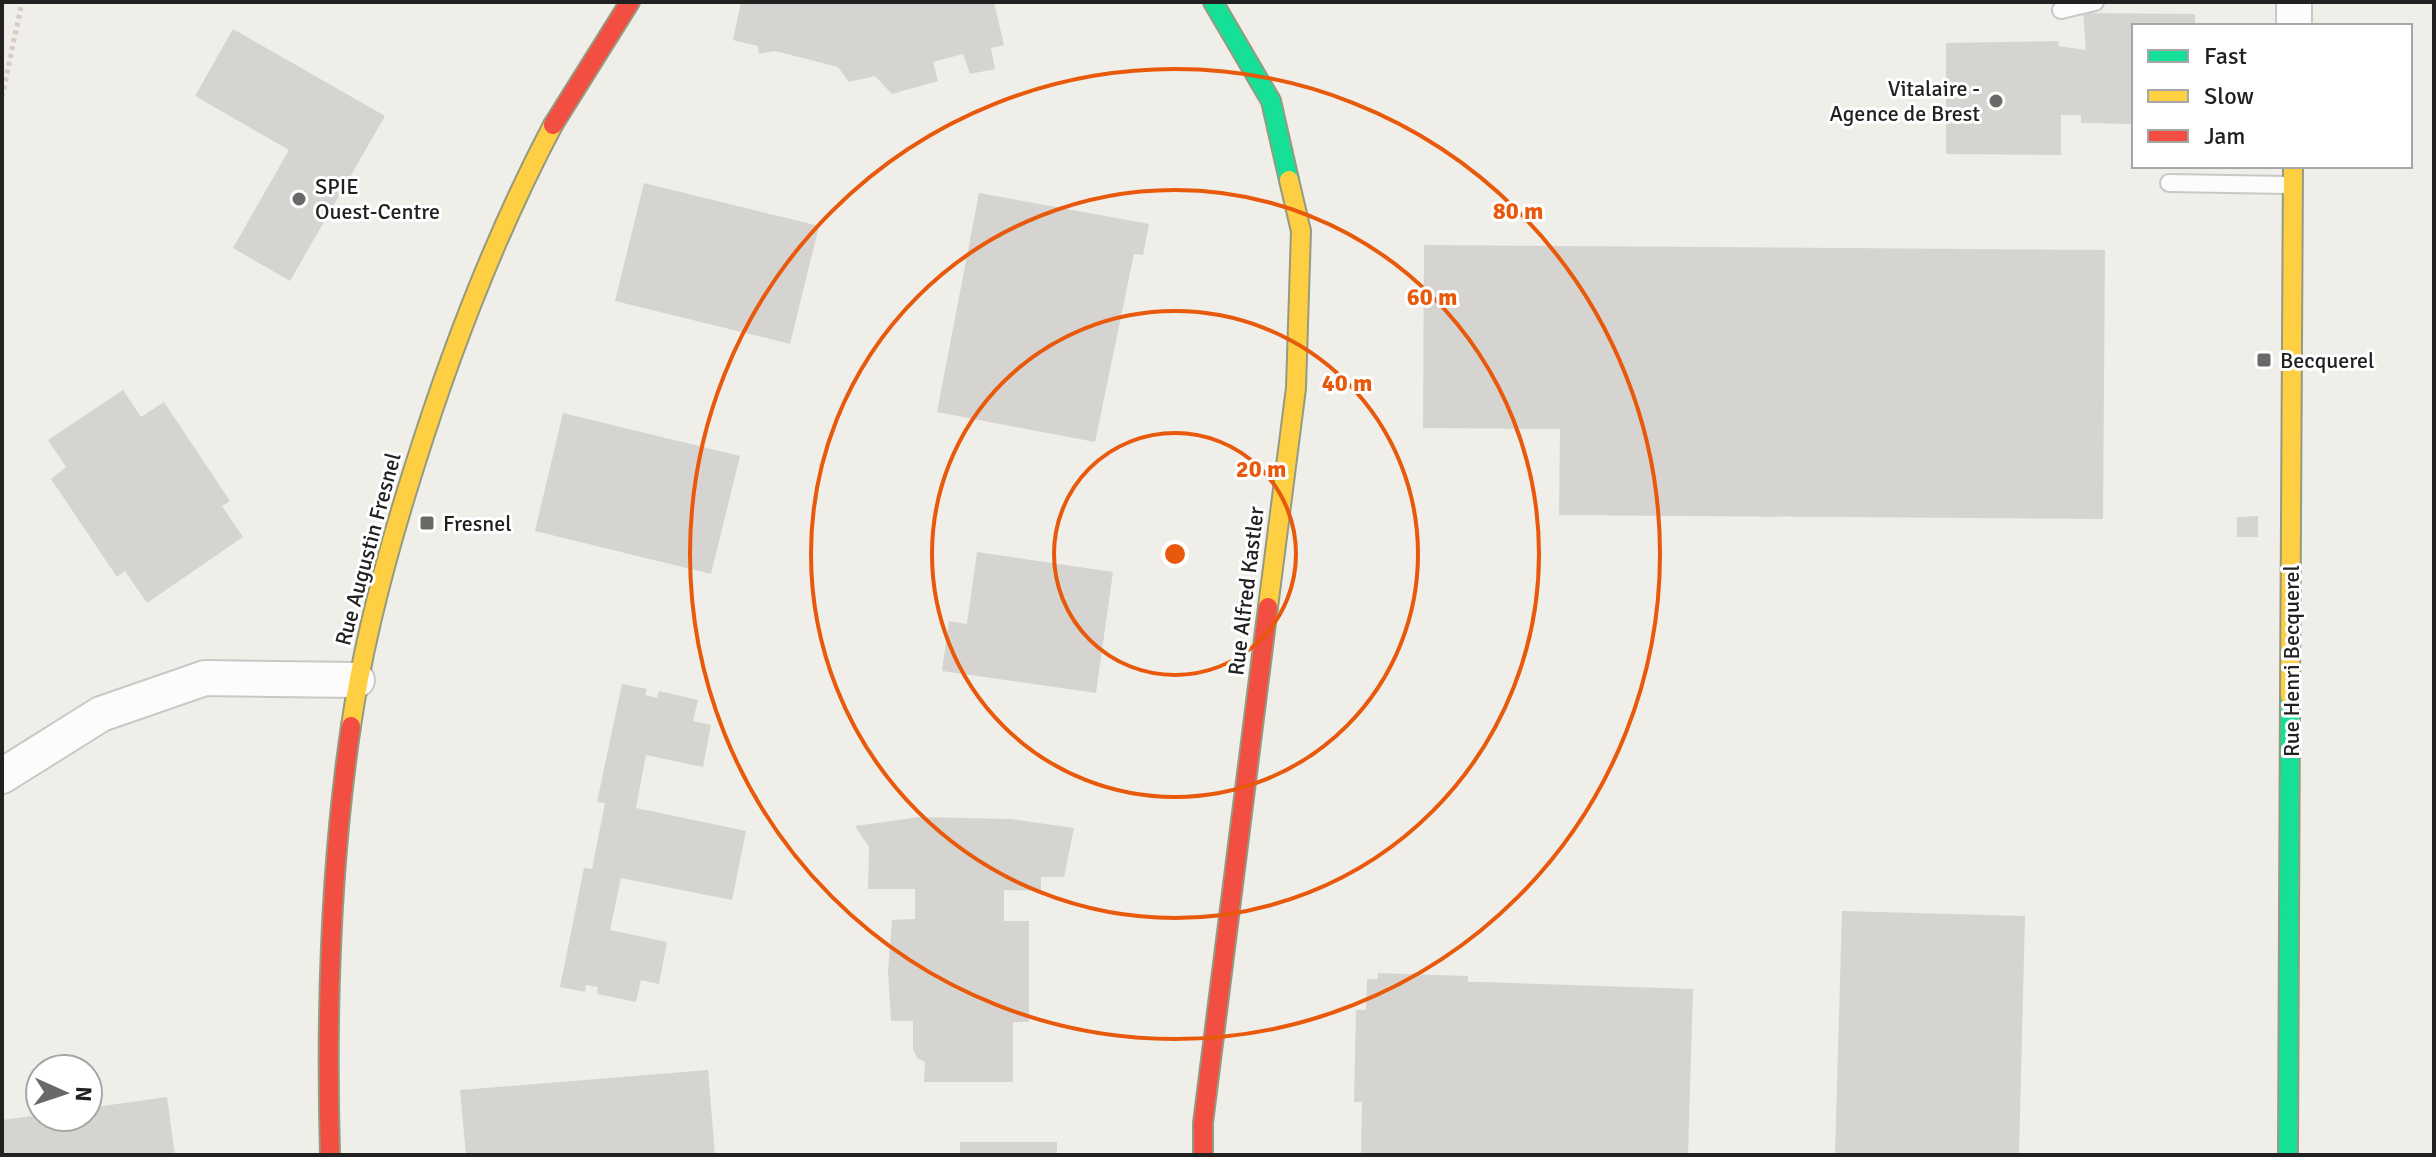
<svg xmlns="http://www.w3.org/2000/svg" width="2436" height="1157" viewBox="0 0 2436 1157" font-family="Signika,sans-serif">
<style>
.building{fill:#d6d4d0}
.lines{fill:none;stroke-linecap:round;stroke-linejoin:round}
.lane-casing{stroke:#c8c8c5;stroke-width:20}
.street-casing{stroke:#c8c8c5;stroke-width:38}
.fast-casing{stroke:#959a80;stroke-width:22}
.slow-casing{stroke:#959a80;stroke-width:22}
.jam-casing{stroke:#959a80;stroke-width:22}
.path{stroke:#d8ccc8;stroke-width:5;stroke-dasharray:4 4;stroke-linecap:butt}
.lane{stroke:#fdfcfc;stroke-width:16}
.street{stroke:#fdfcfc;stroke-width:34}
.fast{stroke:#16e098;stroke-width:18}
.slow{stroke:#ffcf43;stroke-width:18}
.jam{stroke:#f24e42;stroke-width:18}
.ring{fill:none;stroke:#e8590c;stroke-width:4}
.poi-dot{fill:#696967;stroke:#fff;stroke-width:3}
.labels{text-anchor:middle;dominant-baseline:central;stroke-width:6;stroke-linejoin:round;paint-order:stroke}
.poi-label{font-size:22px;fill:#212121;stroke:#fff;text-anchor:start}
.street-label{font-size:22px;fill:#212121;stroke:#fff}
.centre{fill:#e8590c;stroke:#fff;stroke-width:4}
.ring-label{font-size:24px;text-anchor:middle;font-weight:bold;fill:#e8590c;stroke:#fff;stroke-width:6;stroke-linejoin:round;paint-order:stroke}
</style>
<rect width="100%" height="100%" fill="#efeee9"/>
<!-- building -->
<g class="building">
<path d="M741,2H994L1004,45L991,48L995,69L970,74L963,54L933,62L938,81L892,94L875,76L849,82L838,67L775,51L759,54L758,46L733,40Z"/>
<path d="M2083,13L2195,14V26H2134V124L2081,123V115H2061V155L1946,154V43L2059,41L2058,46L2086,50Z"/>
<path d="M233,29L385,116L290,281L233,248L289,150L195,96Z"/>
<path d="M644,183L819,226L790,344L615,301Z"/>
<path d="M979,193L1149,224L1143,255L1134,254L1095,442L937,412Z"/>
<path d="M1424,245L2105,250L2103,519L1559,515L1560,429L1423,428Z"/>
<path d="M123,390L141,417L164,402L230,501L222,506L243,537L147,603L125,571L117,577L51,479L66,467L48,440Z"/>
<path d="M563,413L740,456L711,574L535,531Z"/>
<path d="M2258,516V537H2237V517Z"/>
<path d="M977,552L1113,572L1096,693L942,671L949,621L967,624Z"/>
<path d="M622,684L647,689L645,695L657,698L659,691L698,700L693,721L711,725L703,767L646,755L636,808L746,831L732,900L621,878L610,930L667,942L659,984L641,980L636,1002L597,994L598,987L586,985L585,992L560,987L584,868L592,869L605,803L597,802Z"/>
<path d="M920,817L1010,819L1074,828L1064,877H1041V891L1004,890V921H1029V1022H1013V1082H924L925,1062L917,1058L913,1049V1021H891L888,971L892,920L915,919V889H868L869,847L855,826Z"/>
<path d="M1842,911L2025,916L2019,1155H1835Z"/>
<path d="M1378,973L1468,976V982H1482L1693,989L1688,1155H1361L1362,1102H1354L1356,1010H1366L1367,979H1378Z"/>
<path d="M708,1070L715,1155H466L460,1090Z"/>
<path d="M167,1097L175,1155H2V1120L40,1115V1117H88V1108Z"/>
<rect x="960" y="1142" width="97" height="13"/>
</g>
<g class="lines">
<defs>
<g id="lane">
<path d="M2061,10L2095,2"/>
<path d="M2169,183L2292,185"/>
</g>
<g id="street">
<path d="M2294,26V2"/>
<path d="M2,776L101,714L205,678L357,680"/>
</g>
<g id="fast">
<path d="M1213,2L1271,101L1289,180"/>
<path d="M2288,1155L2290,696"/>
</g>
<g id="slow">
<path d="M1268,607L1296,388L1301,231L1289,180"/>
<path d="M2290,696L2293,166"/>
<path d="M351,726C364,637 387,553 414,468C451,350 495,235 553,125"/>
</g>
<g id="jam">
<path d="M553,125L630,2"/>
<path d="M330,1155C326,1012 330,868 351,726"/>
<path d="M1203,1155V1123L1268,607"/>
</g>
</defs>
<!-- lane casing -->
<use href="#lane" class="lane-casing"/>
<!-- street casing -->
<use href="#street" class="street-casing"/>
<!-- fast casing -->
<use href="#fast" class="fast-casing"/>
<!-- slow casing -->
<use href="#slow" class="slow-casing"/>
<!-- jam casing -->
<use href="#jam" class="jam-casing"/>
<!-- path -->
<path class="path" d="M2,97L22,2"/>
<!-- lane -->
<use href="#lane" class="lane"/>
<!-- street -->
<use href="#street" class="street"/>
<!-- fast -->
<use href="#fast" class="fast"/>
<!-- slow -->
<use href="#slow" class="slow"/>
<!-- jam -->
<use href="#jam" class="jam"/>
</g>
<!-- distance rings -->
<g class="ring">
<circle cx="1175" cy="554" r="121"/>
<circle cx="1175" cy="554" r="243"/>
<circle cx="1175" cy="554" r="364"/>
<circle cx="1175" cy="554" r="485"/>
</g>
<!-- markers -->
<g class="poi-dot">
<circle cx="1996" cy="101" r="8"/>
<circle cx="299" cy="199" r="8"/>
<rect x="2256" y="352" width="16" height="16" rx="4"/>
<rect x="419" y="515" width="16" height="16" rx="4"/>
</g>
<g class="labels">
<!-- poi labels -->
<g class="poi-label">
<text x="1980" y="88" text-anchor="end">Vitalaire -<tspan x="1980" dy="25">Agence de Brest</tspan></text>
<text x="315" y="186">SPIE<tspan x="315" dy="25">Ouest-Centre</tspan></text>
<text x="2280" y="360">Becquerel</text>
<text x="443" y="523">Fresnel</text>
</g>
<!-- street labels -->
<g class="street-label">
<text transform="translate(368 549) rotate(-75)">Rue Augustin Fresnel</text>
<text transform="translate(1246 591) rotate(-83)">Rue Alfred Kastler</text>
<text transform="translate(2291 661) rotate(-90)">Rue Henri Becquerel</text>
</g>
</g>
<circle cx="1175" cy="554" r="12" class="centre"/>
<g class="ring-label">
<text x="1518" y="219">80 m</text>
<text x="1432" y="305">60 m</text>
<text x="1347" y="391">40 m</text>
<text x="1261" y="477">20 m</text>
</g>
<!-- border -->
<rect width="2436" height="1157" fill="none" stroke="#212121" stroke-width="8"/>
<!-- legend -->
<rect x="2132" y="24" width="280" height="144" fill="#ffffff" stroke="#a6a6a6" stroke-width="2"/>
<rect x="2148" y="50" width="40" height="12" fill="#16e098" stroke="#a6a6a6" stroke-width="2"/>
<text x="2204" y="64" font-size="24" fill="#212121">Fast</text>
<rect x="2148" y="90" width="40" height="12" fill="#ffcf43" stroke="#a6a6a6" stroke-width="2"/>
<text x="2204" y="104" font-size="24" fill="#212121">Slow</text>
<rect x="2148" y="130" width="40" height="12" fill="#f24e42" stroke="#a6a6a6" stroke-width="2"/>
<text x="2204" y="144" font-size="24" fill="#212121">Jam</text>
<!-- north arrow -->
<g transform="translate(64 1093) rotate(93)"><circle r="38" fill="#ffffff" stroke="#a6a6a6" stroke-width="2"/>
<path d="M0-6L14 30L0 20L-14 30Z" fill="#696967"/>
<text y="-12" font-size="22" font-weight="bold" text-anchor="middle" fill="#212121">N</text>
</g>
</svg>
